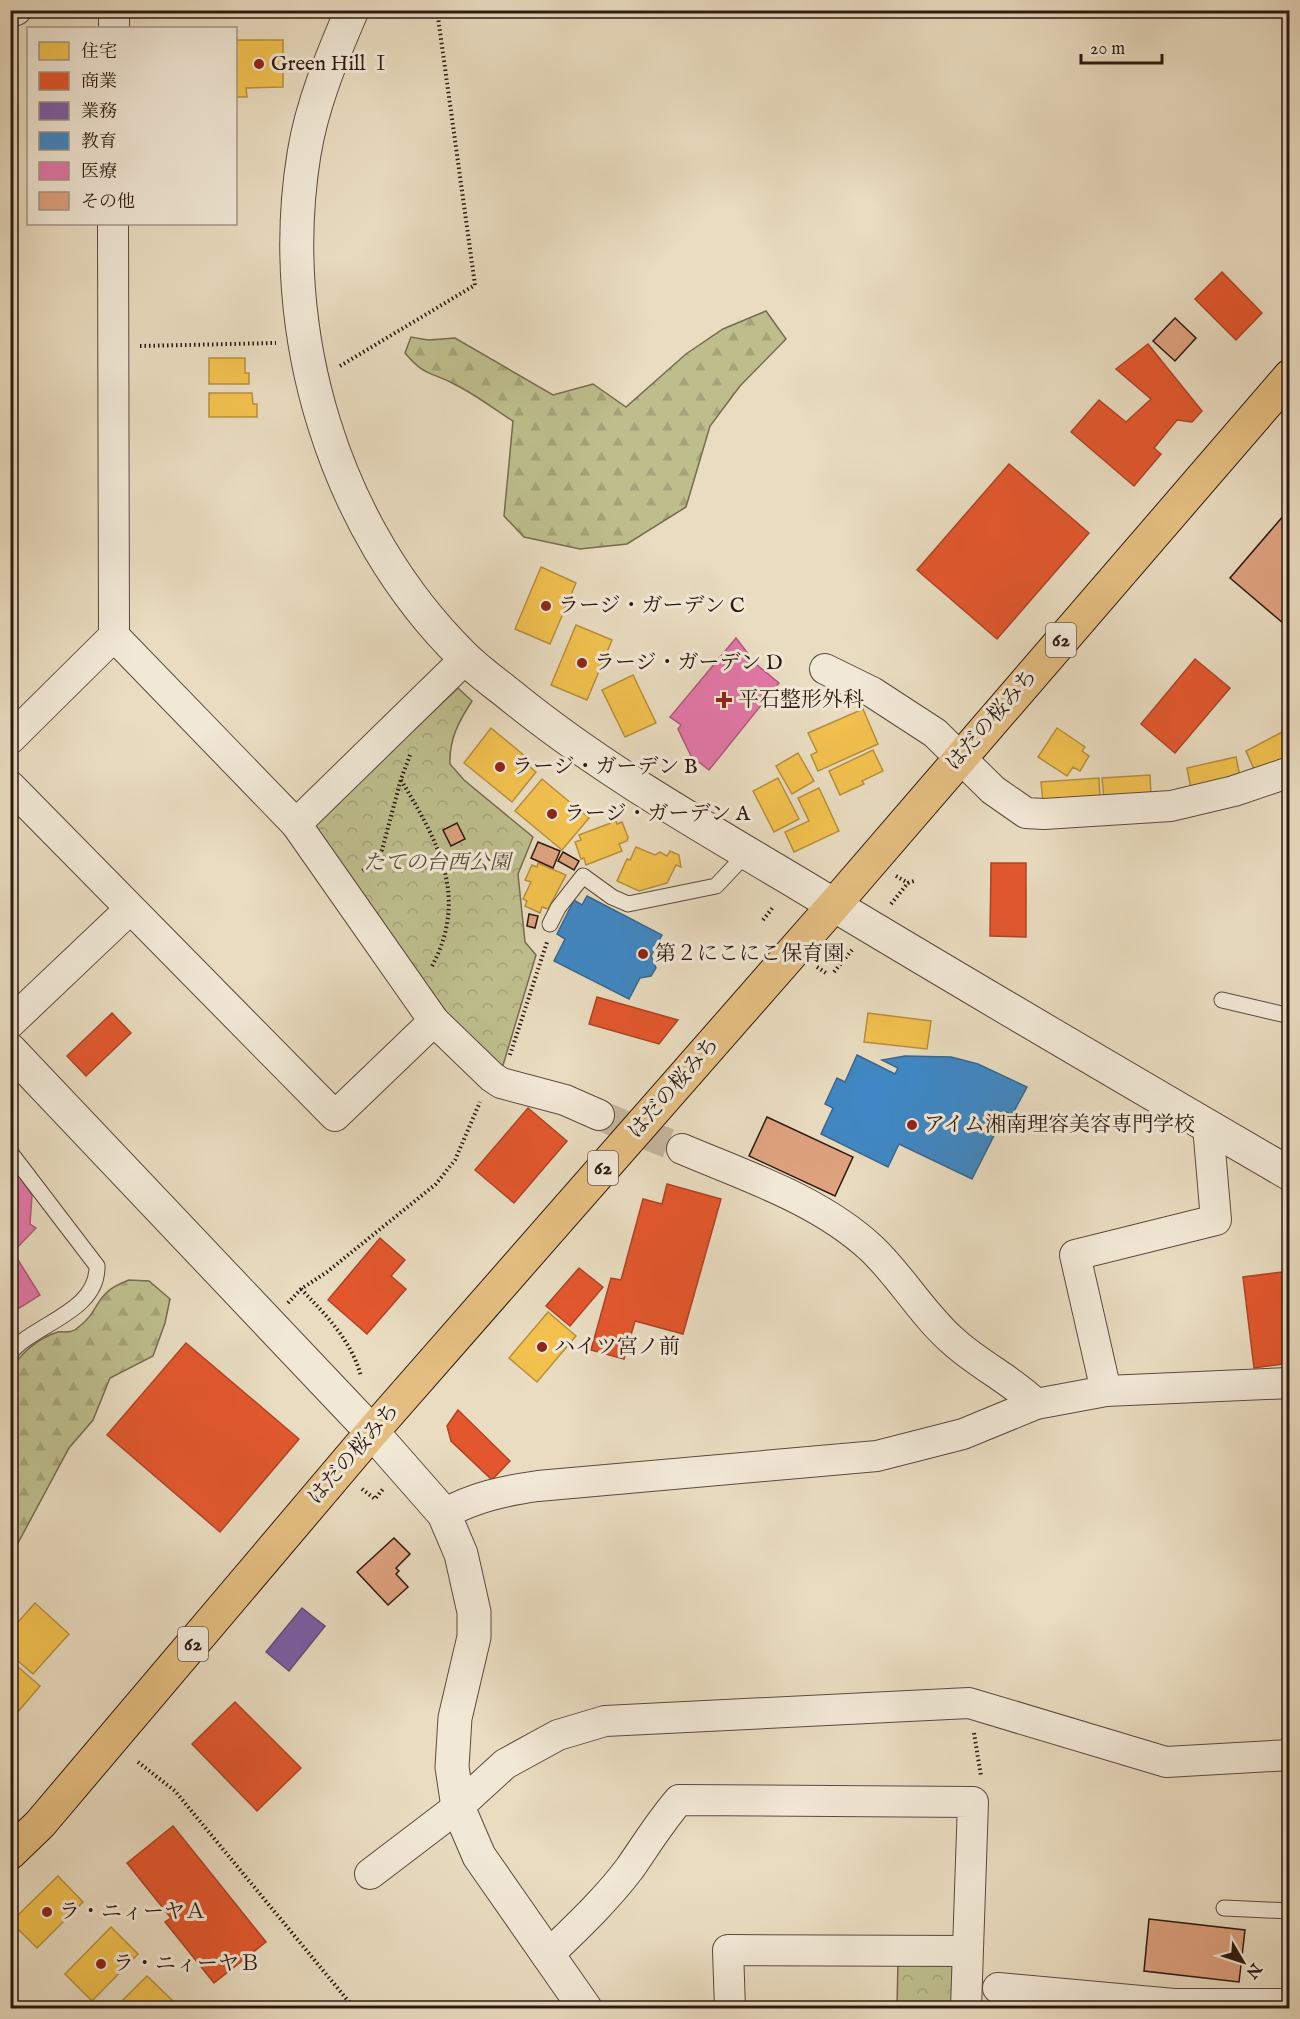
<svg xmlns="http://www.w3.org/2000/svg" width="1300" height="2019" font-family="'IM FELL English','Noto Serif JP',serif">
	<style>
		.forest { fill: url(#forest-firs); stroke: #766c4f; stroke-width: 1.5 }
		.park { fill: url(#park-crowns); stroke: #766c4f; stroke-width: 1.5 }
		.homes { fill: #f2c14e; stroke: #b78f3c; stroke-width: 1.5 }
		.shops { fill: #e4572e; stroke: #ad4425; stroke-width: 1.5 }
		.offices { fill: #7b5ea7; stroke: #64497a; stroke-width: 1.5 }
		.schools { fill: #3f88c5; stroke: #3a678f; stroke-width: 1.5 }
		.health { fill: #e377a8; stroke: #ac5b7b; stroke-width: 1.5 }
		.building { fill: #dfa27f; stroke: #2d1911; stroke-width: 1.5 }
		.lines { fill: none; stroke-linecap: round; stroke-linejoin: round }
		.minor-tunnel { stroke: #c3b59d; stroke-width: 30; stroke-dasharray: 30 15; stroke-linecap: butt }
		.service-casing { stroke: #5c4a3d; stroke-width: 17 }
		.minor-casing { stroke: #5c4a3d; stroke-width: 32 }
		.tertiary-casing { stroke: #5c4a3d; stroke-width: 35 }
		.primary-casing { stroke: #2d1911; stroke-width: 35 }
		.path { stroke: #2d1911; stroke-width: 4; stroke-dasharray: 1.5 3; stroke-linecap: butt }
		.service { stroke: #f1e8d6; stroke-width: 15 }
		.minor { stroke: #f1e8d6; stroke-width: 30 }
		.tertiary { stroke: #f1e8d6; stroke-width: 33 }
		.primary { stroke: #e4be80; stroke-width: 33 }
		.poi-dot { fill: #8f2418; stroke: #f1e8d6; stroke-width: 2 }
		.labels { text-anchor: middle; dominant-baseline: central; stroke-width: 6; stroke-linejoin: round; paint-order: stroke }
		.shield { fill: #f1e8d6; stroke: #68574c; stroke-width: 1.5 }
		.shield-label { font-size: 20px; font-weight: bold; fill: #2d1911 }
		.poi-label { font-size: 21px; fill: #2d1911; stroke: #f1e8d6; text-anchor: start }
		.street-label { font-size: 21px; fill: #2d1911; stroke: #f1e8d6 }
		.park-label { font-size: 21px; font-style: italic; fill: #584b36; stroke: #f1e8d6 }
	</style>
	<defs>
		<pattern id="forest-firs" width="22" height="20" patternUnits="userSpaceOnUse" patternTransform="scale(1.5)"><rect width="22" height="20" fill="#bebe8d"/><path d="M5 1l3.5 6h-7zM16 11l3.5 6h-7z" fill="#a4a379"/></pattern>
		<pattern id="park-crowns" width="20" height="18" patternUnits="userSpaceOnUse" patternTransform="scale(1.5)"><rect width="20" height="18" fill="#bebe8d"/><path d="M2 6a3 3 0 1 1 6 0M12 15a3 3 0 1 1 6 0" fill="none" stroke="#a4a379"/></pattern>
	</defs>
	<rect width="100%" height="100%" fill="#e9dcc0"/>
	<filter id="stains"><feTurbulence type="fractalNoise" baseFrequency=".00333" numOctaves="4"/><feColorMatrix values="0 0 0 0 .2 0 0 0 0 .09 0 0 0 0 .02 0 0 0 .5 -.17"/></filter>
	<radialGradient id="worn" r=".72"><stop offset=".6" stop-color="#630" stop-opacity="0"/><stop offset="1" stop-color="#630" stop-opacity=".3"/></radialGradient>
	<g class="forest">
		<path d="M766,311l20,28 -46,47 -30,40 -24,81 -59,37 -47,5 -56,-12 -20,-21 9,-95c-19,-12 -37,-26 -57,-36 -25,-14 -30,-7 -51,-32l6,-16 17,3 27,-2 98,57 40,-11 33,23 60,-53 37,-25z"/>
		<path d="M129,1280l20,1 21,18 -5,24 -12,33 -43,22 -17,42 -24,28 -58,108v-186c9,-16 27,-32 47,-38 6,-1 12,2 18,-3 27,-19 15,-35 53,-49z"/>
	</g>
	<g class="park">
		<path d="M458,688l14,13c-13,20 -23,38 -22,63l14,16 69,57 -15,37 7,68 11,13 -35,117 -58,-57 -127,-182v-11z"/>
		<path d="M898,1959l49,2 9,9 -1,38h-58z"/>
	</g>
	<g class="homes">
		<path d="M236,40h47v47l-37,1 1,9h-11z"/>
		<path d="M209,358h36v15h4v11h-40z"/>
		<path d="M209,393h43l1,11h4v13h-48z"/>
		<path d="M541,567l35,16 -26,61 -35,-15z"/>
		<path d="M576,625l36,15 -25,60 -36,-15z"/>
		<path d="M633,675l23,48 -31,14 -23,-47z"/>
		<path d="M863,709l15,35 -60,27 -7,-16 6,-3 -9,-19z"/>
		<path d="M491,728l35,29 -3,4 13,11 -24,30 -48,-39z"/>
		<path d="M1057,728l28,19 -3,4 7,5 -9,15 -7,-4 -6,9 -29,-19z"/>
		<path d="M1288,729l2,29 -34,16 -10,-23z"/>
		<path d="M873,750l10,21 -21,10 2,3 -24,11 -11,-24z"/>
		<path d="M798,753l16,28 -22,13 -16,-28z"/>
		<path d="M1236,757l4,20 -49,12 -4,-21z"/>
		<path d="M1150,775l1,20 -47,4 -2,-21z"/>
		<path d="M778,778l21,41 -25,13 -21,-41z"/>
		<path d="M1099,778l1,20 -57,5 -2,-21z"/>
		<path d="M542,779l47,39 -27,32 -47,-39z"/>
		<path d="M819,788l20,43 -45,21 -9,-20 24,-11 -11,-23z"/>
		<path d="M616,821l1,3 5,-2 6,15 -1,4 -8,3 3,7 -36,14 -2,-7 -3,1 -6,-17 6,-2 -2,-5z"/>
		<path d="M636,847l19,8 5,-3 7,4 3,-5 9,4 2,12 -5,-2 -9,18 -28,8 -22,-10 10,-22 3,1z"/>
		<path d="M538,863l28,12 -18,34 -6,-2 -2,6 -15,-7 2,-5 -4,-2 8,-17 -6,-2 7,-15 5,2z"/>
		<path d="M868,1013l63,8 -4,28 -63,-7z"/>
		<path d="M548,1312l28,24 -39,46 -28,-24z"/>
		<path d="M35,1603l34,31 -36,40 -23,-20v-23z"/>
		<path d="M10,1660l30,26 -30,35z"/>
		<path d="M58,1876l25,26 -46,46 -26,-26z"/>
		<path d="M111,1927l27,27 -46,47 -27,-27z"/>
		<path d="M147,1976l27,26 -6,6h-53z"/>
	</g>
	<g class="shops">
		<path d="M1222,272l40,41 -26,27 -41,-41z"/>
		<path d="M1148,344l54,67 -10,11 -15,-2 -23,28 7,6 -27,32 -63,-54 28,-32 27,22 25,-23 -35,-30z"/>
		<path d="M1009,464l80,69 -92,106 -80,-69z"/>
		<path d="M1195,659l35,29 -55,65 -34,-29z"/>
		<path d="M991,863h35v74l-36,-1z"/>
		<path d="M597,997l81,23 -19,24 -70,-20z"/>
		<path d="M112,1013l19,20 -45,43 -19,-20z"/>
		<path d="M528,1108l39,33 -53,62 -39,-33z"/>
		<path d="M667,1184l54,15 -38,135 -48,-13 -11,38 -33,-9 20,-72 10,2 22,-81 19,5z"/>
		<path d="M380,1238l25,22 -14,16 15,13 -39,45 -39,-34z"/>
		<path d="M579,1268l24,19 -33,39 -24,-20z"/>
		<path d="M1290,1271v92l-36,5 -11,-91z"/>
		<path d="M186,1343l113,96 -79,93 -113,-97z"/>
		<path d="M458,1410l52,51 -18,19 -41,-39 -4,-15z"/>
		<path d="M235,1702l66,66 -44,43 -65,-67z"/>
		<path d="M173,1826l93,116 -52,41 -49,-61 6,-4 -44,-55z"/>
	</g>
	<path class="offices" d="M302,1608l23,18 -36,45 -23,-19z"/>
	<g class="schools">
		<path d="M587,896l75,39 -11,21 5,12 -5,8 -11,2 -11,21 -75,-38 11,-22 -8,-5 17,-34 8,5z"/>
		<path d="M857,1055l38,19 3,-6 -16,-8 23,-4 46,1 27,7 49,23 -15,28 -6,-3 -34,67 -73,-35 -11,23 -67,-33 12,-26 -8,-4 12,-26 8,4z"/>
	</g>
	<g class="health">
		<path d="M736,638l20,26 23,19 -70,87 -18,-14 -13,-27 3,-4 -11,-8z"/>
		<path d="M10,1168l5,2 17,25 -2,29 6,4 -23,24 27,43 -30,19z"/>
	</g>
	<g class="building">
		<path d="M1175,318l21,20 -21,23 -22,-20z"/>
		<path d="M1290,508v121l-60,-51z"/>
		<path d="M457,823l8,16 -14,7 -8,-16z"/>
		<path d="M538,842l22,9 -7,17 -22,-10z"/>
		<path d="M563,852l16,9 -5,9 -16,-9z"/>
		<path d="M529,914l9,2 -3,12 -8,-2z"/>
		<path d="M767,1117l86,40 -18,39 -86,-40z"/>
		<path d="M394,1538l16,16 -14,14 3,3 -3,3 12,13 -20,18 -31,-33z"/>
		<path d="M1149,1919l96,11 -6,52 -95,-11z"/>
	</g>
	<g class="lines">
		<path class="minor-tunnel" d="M599,1115l83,34"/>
		<defs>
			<g id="service">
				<path d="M550,924l8,-16 25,-32 29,21 16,7 88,-18 31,-33"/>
				<path d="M1222,1000l68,16"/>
				<path d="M10,1152l87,114c1,46 -62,57 -87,87"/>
				<path d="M1224,1908l66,3"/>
			</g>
			<g id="minor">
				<path d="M10,12l6,-2"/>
				<path d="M114,28v-18"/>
				<path d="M113,224l1,412 182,188 138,197 58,56 9,6 64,17 34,15"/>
				<path d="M825,669l47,23 63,41 58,57 33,23 18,1 127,-8 63,-15 56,-19"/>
				<path d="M10,739l104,-103"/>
				<path d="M10,786l325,330 99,-95"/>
				<path d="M296,824l169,-165"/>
				<path d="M10,1023l120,-114"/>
				<path d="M682,1149c64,27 137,51 189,99 30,28 51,66 82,93 26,24 59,39 83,63"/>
				<path d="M1106,1391l-31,-136 141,-35 -8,-94"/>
				<path d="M444,1514c31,-17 59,-23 94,-28l339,-30 86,-22 73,-30 70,-13 184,-8"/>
				<path d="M370,1874l88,-67 47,-43 53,-29 47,-14 364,-18 197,59 124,-7"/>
				<path d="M547,1956c29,-28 59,-56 83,-88 16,-23 30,-46 49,-68l294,2 -7,206"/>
				<path d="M998,1988l176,16h116"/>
				<path d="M730,2008l-2,-58 239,1"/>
			</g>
			<g id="tertiary">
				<path d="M352,10c-20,47 -40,94 -48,144 -29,178 30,375 159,502 16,16 35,29 52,43 94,76 200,134 304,197 156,94 313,186 471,278"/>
				<path d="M10,1050l362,382 72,82 17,40 13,58v25l-19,81 -3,49 6,40 21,49 106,152"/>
			</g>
			<path id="primary" d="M10,1853l30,-29 332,-392 462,-527 456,-529"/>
		</defs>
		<use href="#service" class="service-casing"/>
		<use href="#minor" class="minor-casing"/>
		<use href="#tertiary" class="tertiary-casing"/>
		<use href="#primary" class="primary-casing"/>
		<g class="path">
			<path d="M140,346l136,-3"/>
			<path d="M340,366l135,-81 -38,-275"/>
			<path d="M401,780c37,62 69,117 30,188"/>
			<path d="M363,871l19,-21 19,-71 9,-24"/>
			<path d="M896,876l12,7"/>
			<path d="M891,904l17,-21 6,-2"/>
			<path d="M763,920l11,-14"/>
			<path d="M817,967l9,6"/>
			<path d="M834,972l18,-22"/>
			<path d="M510,1055l37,-113"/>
			<path d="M301,1289c25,26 50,51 60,87"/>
			<path d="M288,1303l13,-14 26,-17 109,-88 19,-24 25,-58"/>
			<path d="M362,1489l13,10 8,-10"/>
			<path d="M974,1733l7,43"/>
			<path d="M138,1762l37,29 179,217"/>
		</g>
		<use href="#service" class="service"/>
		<use href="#minor" class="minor"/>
		<use href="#tertiary" class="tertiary"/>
		<use href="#primary" class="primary"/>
	</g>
	<g class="poi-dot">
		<circle cx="259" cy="64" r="6"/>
		<circle cx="546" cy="606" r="6"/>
		<circle cx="582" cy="663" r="6"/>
		<path d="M721 691h6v6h6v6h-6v6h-6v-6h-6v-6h6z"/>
		<circle cx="500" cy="767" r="6"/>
		<circle cx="552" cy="814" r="6"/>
		<circle cx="643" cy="954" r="6"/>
		<circle cx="912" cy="1125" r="6"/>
		<circle cx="542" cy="1347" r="6"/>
		<circle cx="47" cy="1912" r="6"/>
		<circle cx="101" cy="1964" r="6"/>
	</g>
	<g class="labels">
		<g class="shield">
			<rect x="1046" y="623" width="30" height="34" rx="4.5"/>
			<rect x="588" y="1151" width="30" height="34" rx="4.5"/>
			<rect x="178" y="1627" width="30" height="34" rx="4.5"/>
		</g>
		<g class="shield-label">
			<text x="1061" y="640">62</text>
			<text x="603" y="1168">62</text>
			<text x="193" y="1644">62</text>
		</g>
		<g class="poi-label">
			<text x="271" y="64">Green Hill Ⅰ</text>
			<text x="558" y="606">ラージ・ガーデン C</text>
			<text x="594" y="663">ラージ・ガーデン D</text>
			<text x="738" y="700">平石整形外科</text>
			<text x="512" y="767">ラージ・ガーデン B</text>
			<text x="564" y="814">ラージ・ガーデン A</text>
			<text x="655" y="954">第２にこにこ保育園</text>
			<text x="924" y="1125">アイム湘南理容美容専門学校</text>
			<text x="554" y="1347">ハイツ宮ノ前</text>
			<text x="59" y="1912">ラ・ニィーヤＡ</text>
			<text x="113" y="1964">ラ・ニィーヤＢ</text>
		</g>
		<g class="street-label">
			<text transform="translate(992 720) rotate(-49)">はだの桜みち</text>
			<text transform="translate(674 1088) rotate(-49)">はだの桜みち</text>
			<text transform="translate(354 1454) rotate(-49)">はだの桜みち</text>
		</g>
		<g class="park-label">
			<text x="437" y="863">たての台西公園</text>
		</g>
	</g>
	<rect width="1300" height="2019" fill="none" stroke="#e9dcc0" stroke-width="36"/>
	<rect x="12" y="12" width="1276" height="1995" fill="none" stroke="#2d1911" stroke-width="3"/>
	<rect x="18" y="18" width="1264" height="1983" fill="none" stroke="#2d1911" stroke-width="1.5"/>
	<rect x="27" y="27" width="210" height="198" fill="#f1e8d6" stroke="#a39587" stroke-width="1.5"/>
	<rect x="39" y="42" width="30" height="18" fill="#f2c14e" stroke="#a39587" stroke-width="1.5"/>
	<text x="81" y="57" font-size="18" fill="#2d1911">住宅</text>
	<rect x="39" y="72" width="30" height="18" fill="#e4572e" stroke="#a39587" stroke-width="1.5"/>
	<text x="81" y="87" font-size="18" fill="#2d1911">商業</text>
	<rect x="39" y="102" width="30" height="18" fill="#7b5ea7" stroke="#a39587" stroke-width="1.5"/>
	<text x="81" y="117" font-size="18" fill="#2d1911">業務</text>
	<rect x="39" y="132" width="30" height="18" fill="#3f88c5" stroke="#a39587" stroke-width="1.5"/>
	<text x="81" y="147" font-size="18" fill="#2d1911">教育</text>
	<rect x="39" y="162" width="30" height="18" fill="#e377a8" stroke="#a39587" stroke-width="1.5"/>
	<text x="81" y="177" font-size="18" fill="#2d1911">医療</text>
	<rect x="39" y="192" width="30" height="18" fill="#dfa27f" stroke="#a39587" stroke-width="1.5"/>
	<text x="81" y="207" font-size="18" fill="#2d1911">その他</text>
	<g transform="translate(1243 1962) rotate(129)" stroke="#f1e8d6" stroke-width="4.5" paint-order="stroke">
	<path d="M0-4.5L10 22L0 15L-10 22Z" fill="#2d1911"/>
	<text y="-9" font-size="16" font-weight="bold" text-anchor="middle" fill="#2d1911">N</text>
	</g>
	<path d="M1081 54v9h81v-9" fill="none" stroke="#2d1911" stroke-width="3"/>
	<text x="1090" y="54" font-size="18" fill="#2d1911" stroke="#f1e8d6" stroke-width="4.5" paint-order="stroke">20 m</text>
	<rect width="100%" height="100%" filter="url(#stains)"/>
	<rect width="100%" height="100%" fill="url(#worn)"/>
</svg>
